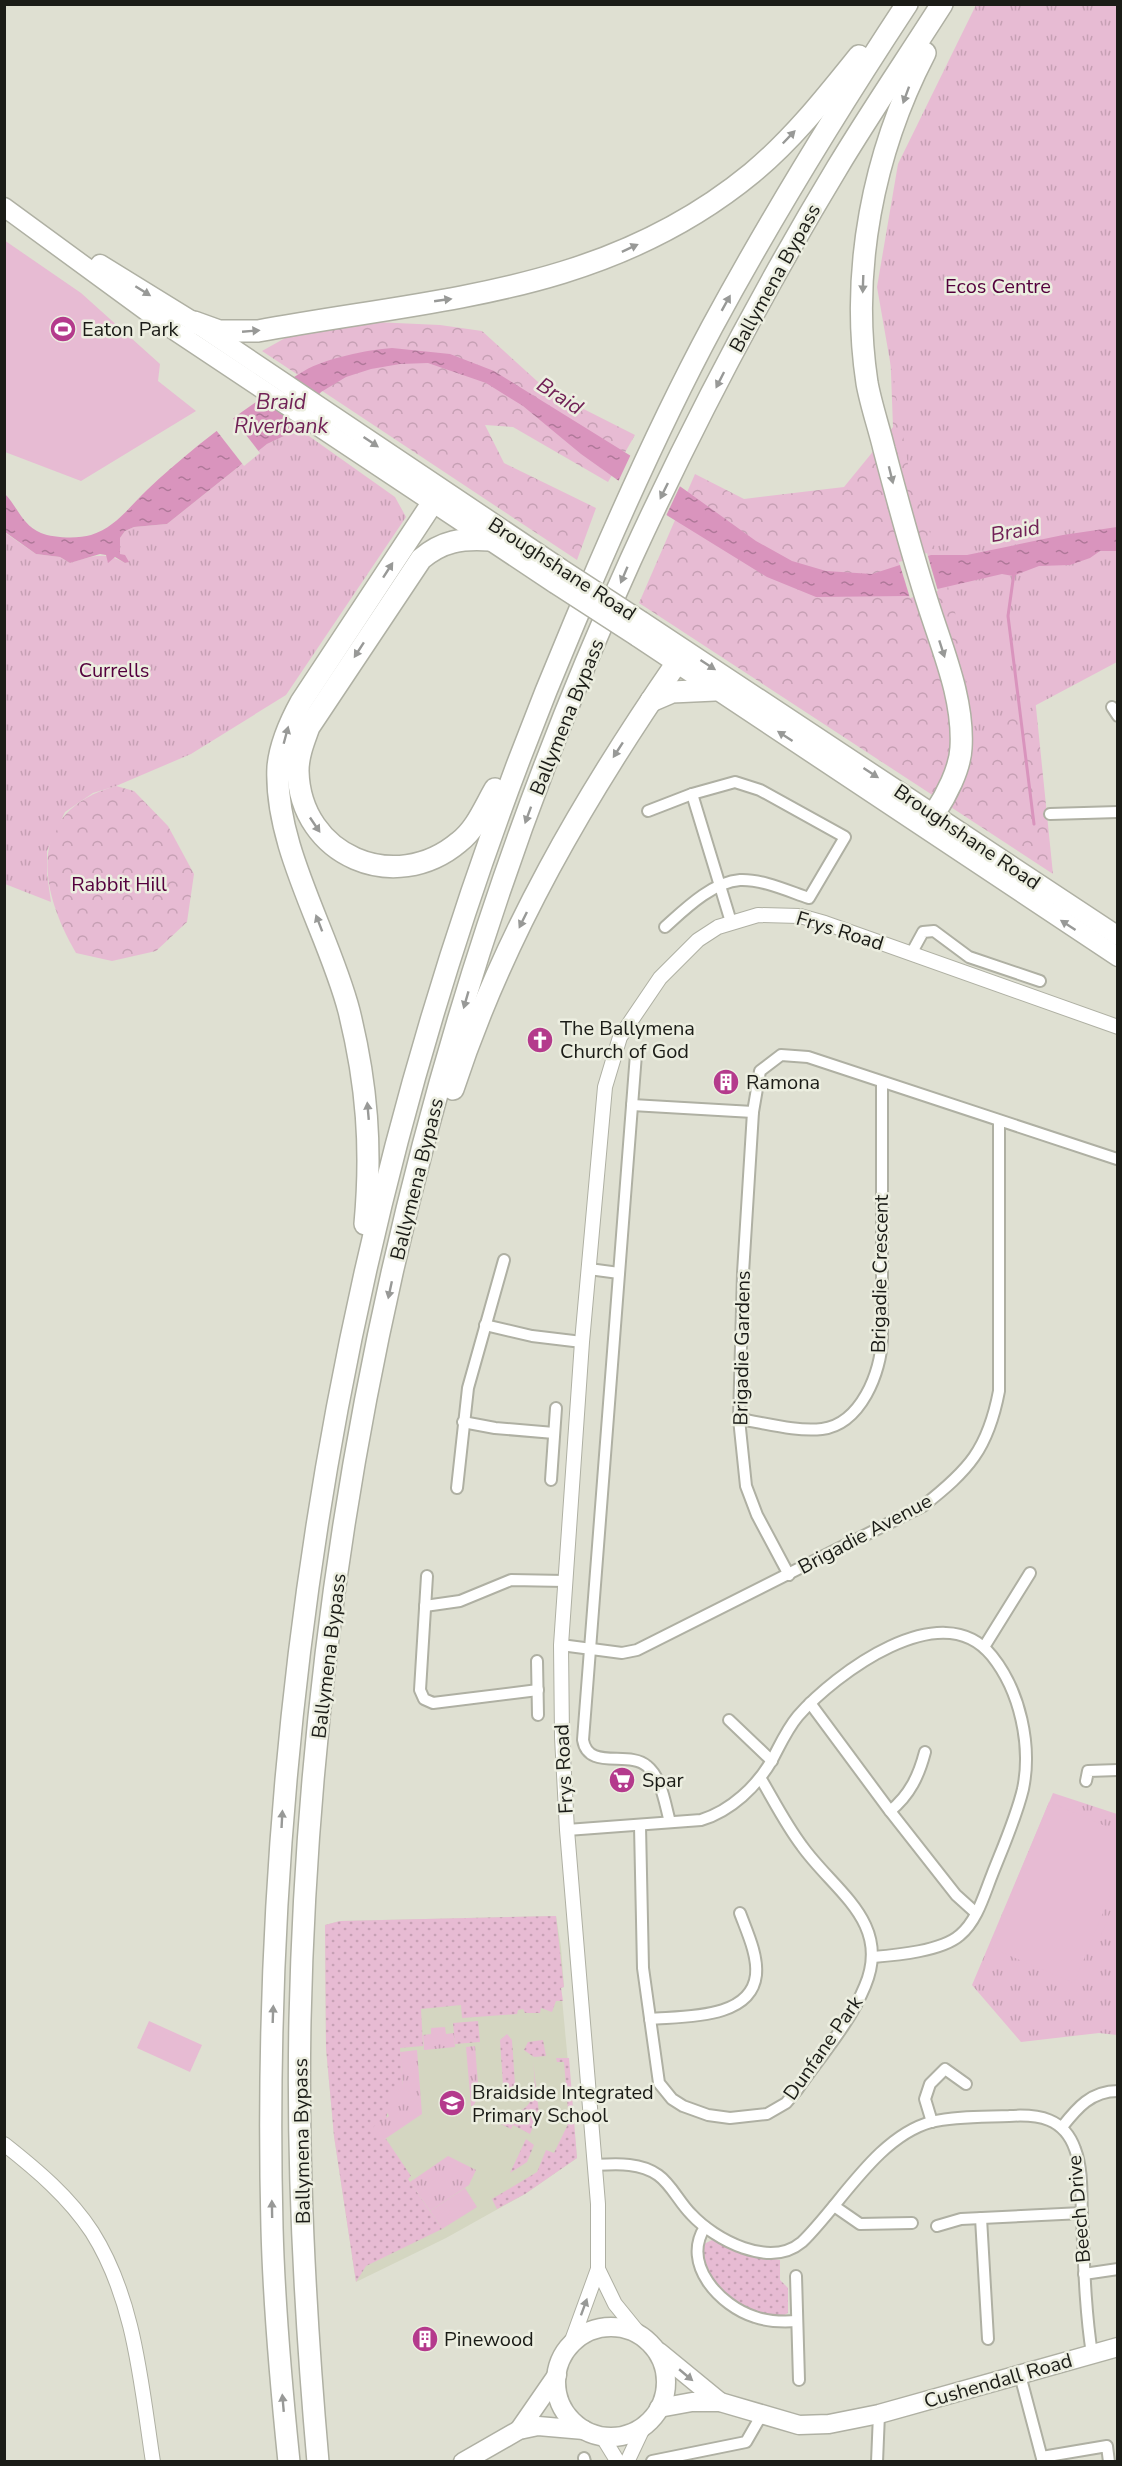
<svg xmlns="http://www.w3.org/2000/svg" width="1122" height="2466" font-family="'Nunito Sans',sans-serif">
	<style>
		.built { fill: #d4d6c1 }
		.grass { fill: url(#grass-dots) }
		.forest { fill: url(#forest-crowns) }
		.park { fill: url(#park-tufts) }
		.garden { fill: #e7bbd3 }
		.water { fill: url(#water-ripples) }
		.pier { fill: #dfe0d2 }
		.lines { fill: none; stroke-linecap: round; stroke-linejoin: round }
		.stream { stroke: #d994bd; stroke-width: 3 }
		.minor-casing { stroke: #afb0a3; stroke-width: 14 }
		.tertiary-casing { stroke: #afb0a3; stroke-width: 16 }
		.primary-casing { stroke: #afb0a3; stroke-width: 21 }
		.motorway-casing { stroke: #afb0a3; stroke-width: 24 }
		.minor { stroke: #fff; stroke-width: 10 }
		.tertiary { stroke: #fff; stroke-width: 14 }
		.primary { stroke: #fff; stroke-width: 18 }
		.motorway { stroke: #fff; stroke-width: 21 }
		.primary-bridge-casing { stroke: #afb0a3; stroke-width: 21; stroke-linecap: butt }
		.primary-bridge { stroke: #fff; stroke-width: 18 }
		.oneway { fill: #989997 }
		.labels { text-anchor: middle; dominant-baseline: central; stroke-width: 5; stroke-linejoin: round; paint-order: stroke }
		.street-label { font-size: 20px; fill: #1b1c17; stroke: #eceee0 }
		.park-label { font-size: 20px; fill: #54003d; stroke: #eceee0 }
		.poi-label { font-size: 20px; fill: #1b1c17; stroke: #eceee0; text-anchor: start }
		.water-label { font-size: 21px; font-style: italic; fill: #712156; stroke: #eceee0 }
	</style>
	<defs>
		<pattern id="grass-dots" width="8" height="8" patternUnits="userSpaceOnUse" patternTransform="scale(1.5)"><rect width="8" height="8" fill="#e7bbd3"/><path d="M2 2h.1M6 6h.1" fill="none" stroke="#c6a0b4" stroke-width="1.8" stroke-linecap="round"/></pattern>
		<pattern id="forest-crowns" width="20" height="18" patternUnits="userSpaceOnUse" patternTransform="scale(1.5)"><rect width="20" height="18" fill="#e7bbd3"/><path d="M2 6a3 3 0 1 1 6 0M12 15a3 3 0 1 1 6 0" fill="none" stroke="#c6a0b4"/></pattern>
		<pattern id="park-tufts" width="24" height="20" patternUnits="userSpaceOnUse" patternTransform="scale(1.5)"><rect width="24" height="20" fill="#e7bbd3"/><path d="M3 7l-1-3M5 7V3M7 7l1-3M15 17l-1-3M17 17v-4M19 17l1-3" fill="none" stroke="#c6a0b4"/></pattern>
		<pattern id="water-ripples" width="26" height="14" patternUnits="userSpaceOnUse" patternTransform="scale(1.5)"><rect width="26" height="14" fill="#d994bd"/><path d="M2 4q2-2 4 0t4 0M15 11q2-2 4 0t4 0" fill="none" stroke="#af7899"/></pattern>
	</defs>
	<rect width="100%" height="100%" fill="#dfe0d2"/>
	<path class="built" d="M556,1916l5,31 3,40 -3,1 16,170 -52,36 -79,44 -90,44 -22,-146 -8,-88 -1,-123 15,-4z"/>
	<g class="grass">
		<path d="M556,1916l8,71 -3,1 2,13h-7l-4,11 -11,-4 -1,5h-15l-2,-4 -5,1 -1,4 -55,4 -1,-13 -40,4 2,37 -23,2 3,39 -14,17 -7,36 4,-1 25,37 -3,3 34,50 -76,37 -10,16 -22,-146 -8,-88 -1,-123 15,-4z"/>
		<path d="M478,2021l2,21 -25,2 -2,-21z"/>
		<path d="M507,2034l5,6 3,44 -6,7 -6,-6 -3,-45z"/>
		<path d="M543,2040l3,16 -12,1 -10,-7 4,-8z"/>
		<path d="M556,2058h13l8,100 -52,36 -28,15 -5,-10 45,-27 9,-22 8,3 15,-31 -5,-60h-7z"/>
		<path d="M533,2061l6,52 -9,21 -17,-9 -2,4 -26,-13 6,-8 20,7c28,-8 24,-31 22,-54z"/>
		<path d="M526,2139l8,6 -7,17 -17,11z"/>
		<path d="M712,2240l36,15 32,5v20l8,8v25c-25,17 -71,-19 -82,-41 -5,-9 -5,-17 -4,-27z"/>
	</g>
	<g class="forest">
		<path d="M888,292l138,317 27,265 -414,-271 56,-129 49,25 100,-12 49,-60z"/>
		<path d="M374,322l66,3 42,6 66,60 87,44 -27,47 -95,-55 -28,-2 19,38 92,45 -19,52 -315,-209 25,-14z"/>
		<path d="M116,786l18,5 34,35 26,48 -7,48 -31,29 -44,10 -36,-8c-38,-65 -50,-142 40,-167z"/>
	</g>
	<g class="park">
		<path d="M976,5h141v657l-143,76 -20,-133 -45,-135 -32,-183 21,-123z"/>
		<path d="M299,429l96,68 11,20 -120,178 -95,59 -75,32 -23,7 -28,19 -18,39v23l4,28 -46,-18 -1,-352 32,22 24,3 10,6c22,-7 35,-12 55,0l3,-1 -8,-8v-16l5,-7 9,-4 33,-3 100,-80z"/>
		<path d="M1053,1793l64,21v221l-18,-2 -78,9 -49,-57z"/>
		<path d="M445,2027l1,7 8,-1 1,14 -31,3 -1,-15 8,-1v-6z"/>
		<path d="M475,2046l4,50 -6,10h-2l-5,-59z"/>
		<path d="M417,2050l5,64 -40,27 -9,-14 16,-11 -4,-7 4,-5 -1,-5 7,-8 8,-4 -3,-35z"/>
		<path d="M448,2156l28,14 -7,15 -39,26 -20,-29z"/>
	</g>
	<g class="garden">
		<path d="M4,240l77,53 79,71 -2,17 38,30 -115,70 -76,-29z"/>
		<path d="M1049,1802l68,29v48l-43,104 -85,-36z"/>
		<path d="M1117,1896v47l-16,-8z"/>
		<path d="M149,2021l53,24 -12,27 -53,-24z"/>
		<path d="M465,2188l12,19 -35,22 -12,-18z"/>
	</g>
	<path class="water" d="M392,348l58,6 44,17 187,116 75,54 36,20 34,10 46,3 59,-19h36l96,-20 54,-8v24h-17l-10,7 -20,7 -31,1 -26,10 -11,-2 -95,22 -91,1 -49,-20 -99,-61 -87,-62 -58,-48 -37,-23 -58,-20 -28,1 -29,5 -25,8 -25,15 -11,14 -11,23 -32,15 -100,80 -33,3 -9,4 -5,7v16l5,1 4,7 -4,1 -10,-6 -7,6 -2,-8 -6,-1 -30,9 -10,-6 -24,-3 -31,-22 -1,-39c14,14 18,32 37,40 12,5 37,6 50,2 25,-8 38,-28 56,-45 43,-41 106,-89 157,-119 22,-13 63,-21 88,-23z"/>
	<g class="pier">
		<path d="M232,417l28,36 -16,13 -28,-36z"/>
		<path d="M632,452l49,32 -16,34 -48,-34z"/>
		<path d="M927,553l11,38 -28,7 -11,-36z"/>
	</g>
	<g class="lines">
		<path class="stream" d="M1014,573l-6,43 26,208"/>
		<defs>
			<g id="minor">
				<path d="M1112,707l6,9"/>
				<path d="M648,811l44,-17 39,128"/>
				<path d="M1050,814l68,-2"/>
				<path d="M665,927c19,-17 47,-45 75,-47 22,-1 48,11 69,18l36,-61 -85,-47 -25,-8 -43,12"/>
				<path d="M911,954l12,-22 11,-1 35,26 71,24"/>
				<path d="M636,1054l-53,686c5,31 46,10 64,26 15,12 18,39 23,56"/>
				<path d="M632,1105l121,7"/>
				<path d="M589,1269l30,4"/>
				<path d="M485,1325l47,11 50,6"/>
				<path d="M739,1419c26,4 57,13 83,10 39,-5 59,-57 60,-90v-257"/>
				<path d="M463,1422l32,6 59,5"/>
				<path d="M551,1480l5,-72"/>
				<path d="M457,1488l11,-100 36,-128"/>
				<path d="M789,1575l-32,-60 -11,-29 -7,-67 4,-146 10,-161 7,-41 21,-16 27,2 309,102"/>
				<path d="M427,1576l-7,114 4,9 9,4 105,-13"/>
				<path d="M425,1606l35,-5 51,-21 54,1"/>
				<path d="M561,1645l61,8 15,-3 286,-144c46,-36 65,-57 76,-115v-270"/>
				<path d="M984,1647l46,-74"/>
				<path d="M537,1661l1,54"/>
				<path d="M810,1703l80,108"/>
				<path d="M729,1720l43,41"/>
				<path d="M925,1752c-6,23 -15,43 -35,59l66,84 20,18"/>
				<path d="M1086,1781l2,-10 30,-1"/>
				<path d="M640,1826l3,142 16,115 13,16 11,7 25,9 22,3 37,-4 19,-11 11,-13c23,-33 53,-67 68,-104 27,-64 -31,-95 -63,-140 -16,-21 -28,-45 -41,-67"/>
				<path d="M567,1830l134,-10c30,-9 56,-34 71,-60 8,-15 15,-31 26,-44 37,-42 144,-123 194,-60 28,35 40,89 31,133 -7,29 -20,58 -31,86 -8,20 -15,46 -32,60 -18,16 -63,20 -87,22"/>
				<path d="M650,2019c32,-3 101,1 106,-44 2,-20 -9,-43 -16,-62"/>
				<path d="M932,2122l-7,-23 5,-15 15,-15 21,15"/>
				<path d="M1062,2127c15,-19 29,-36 56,-36"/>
				<path d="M595,2165c21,-1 45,-3 63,10 13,9 21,27 33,39 24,26 79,55 111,28 39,-38 75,-105 129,-120 25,-6 53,-5 78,-6 30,-2 55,2 66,33 8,21 6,47 7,68 2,46 3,92 10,137"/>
				<path d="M834,2206l26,18 52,-1"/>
				<path d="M981,2218l7,121"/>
				<path d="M937,2226l24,-7 121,-6"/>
				<path d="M705,2227c-24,37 15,79 50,90 14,5 28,5 42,4"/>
				<path d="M1084,2274l34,-5"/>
				<path d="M796,2276l3,104"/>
				<path d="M1020,2375l23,87"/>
				<path d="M1042,2457l65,-11 2,16"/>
				<path d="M584,2458l1,4"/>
				<path d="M652,2461l94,-19 15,-26"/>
				<path d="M877,2462l2,-48"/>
			</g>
			<g id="tertiary">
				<path d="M4,2144c33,26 65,53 88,88 43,68 49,152 61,230"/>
				<path d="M598,2269l17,35 26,32"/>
				<path d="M570,2346l28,-77v-65l-31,-374 -5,-93 -1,-92 21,-303 23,-255 15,-50 40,-59 38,-38 20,-13 40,-12 42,1 25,7 293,104"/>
				<path d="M602,2436l16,26"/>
				<path d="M627,2462l17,-36"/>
			</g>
			<g id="primary">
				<path d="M4,207l153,112 398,265"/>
				<path d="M100,264l94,58 365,245"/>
				<path d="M642,621l476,315"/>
				<path d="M637,637l481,320"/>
				<circle cx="611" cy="2382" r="55"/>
				<path d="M659,2352l61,50"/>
				<path d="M659,2408l33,-6h28l79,23 30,-1 50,-10 239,-67"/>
				<path d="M519,2430l38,-55"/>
				<path d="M463,2462l56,-32 19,-4 46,4"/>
			</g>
			<g id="motorway">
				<path d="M925,53c-52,100 -75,218 -58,330 4,22 12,45 17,66 14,53 28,106 45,158 14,44 35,93 32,141 -1,21 -15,48 -27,66"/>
				<path d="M194,322l25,9h39c178,-33 347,-37 494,-158 41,-34 74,-76 107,-117"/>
				<path d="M490,540c-28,-2 -48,1 -69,19l-112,168c-5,14 -11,28 -11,44 2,85 97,125 161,71 17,-13 25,-34 36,-53"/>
				<path d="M651,701l21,-9 43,-2"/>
				<path d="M453,1089c50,-153 132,-293 223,-425"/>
				<path d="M365,1224c7,-76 2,-140 -16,-213 -20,-78 -75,-164 -71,-244 2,-23 12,-45 23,-65l132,-200"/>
				<path d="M289,2462c-8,-78 -15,-156 -17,-234 -14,-552 87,-1099 303,-1607 42,-100 86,-199 137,-294 60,-111 126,-218 195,-323"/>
				<path d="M318,2462c-13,-147 -21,-295 -18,-442 11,-499 124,-1006 331,-1461 61,-133 130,-265 206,-391 33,-55 70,-109 105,-164"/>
			</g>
		</defs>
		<use href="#minor" class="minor-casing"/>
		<use href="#tertiary" class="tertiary-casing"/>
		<use href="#primary" class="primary-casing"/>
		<use href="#motorway" class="motorway-casing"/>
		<use href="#minor" class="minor"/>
		<use href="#tertiary" class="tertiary"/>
		<use href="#primary" class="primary"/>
		<use href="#motorway" class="motorway"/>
		<defs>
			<g id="primary-bridge">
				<path d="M559,567l83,54"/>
				<path d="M555,584l82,53"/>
			</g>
		</defs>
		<use href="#primary-bridge" class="primary-bridge-casing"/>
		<use href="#primary-bridge" class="primary-bridge"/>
	</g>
	<defs><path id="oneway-solid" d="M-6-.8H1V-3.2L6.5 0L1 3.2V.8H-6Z" transform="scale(1.5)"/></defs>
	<g class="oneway">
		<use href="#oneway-solid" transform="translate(906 95) rotate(110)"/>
		<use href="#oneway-solid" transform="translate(789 137) rotate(-46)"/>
		<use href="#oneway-solid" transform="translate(630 248) rotate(-25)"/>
		<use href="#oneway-solid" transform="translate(863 284) rotate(92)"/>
		<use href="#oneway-solid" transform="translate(143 291) rotate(32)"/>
		<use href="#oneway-solid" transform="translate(443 300) rotate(-8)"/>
		<use href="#oneway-solid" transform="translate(726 303) rotate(-61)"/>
		<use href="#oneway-solid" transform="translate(251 331) rotate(-5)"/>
		<use href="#oneway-solid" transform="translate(720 380) rotate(117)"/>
		<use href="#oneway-solid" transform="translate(371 442) rotate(34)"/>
		<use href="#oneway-solid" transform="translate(891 475) rotate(76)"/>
		<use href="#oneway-solid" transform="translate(664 491) rotate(116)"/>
		<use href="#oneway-solid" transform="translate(388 570) rotate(-57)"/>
		<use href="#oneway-solid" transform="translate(624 575) rotate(113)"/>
		<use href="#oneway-solid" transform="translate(942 649) rotate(72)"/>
		<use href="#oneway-solid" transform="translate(359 650) rotate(123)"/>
		<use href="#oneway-solid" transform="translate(708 665) rotate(33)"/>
		<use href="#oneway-solid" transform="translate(286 735) rotate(-75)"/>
		<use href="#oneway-solid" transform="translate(785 736) rotate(-147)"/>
		<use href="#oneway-solid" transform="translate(618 750) rotate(123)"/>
		<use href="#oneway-solid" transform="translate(871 773) rotate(33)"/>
		<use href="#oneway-solid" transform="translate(528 815) rotate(110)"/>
		<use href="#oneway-solid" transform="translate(315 825) rotate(56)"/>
		<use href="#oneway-solid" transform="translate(523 920) rotate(116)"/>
		<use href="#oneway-solid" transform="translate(319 923) rotate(-111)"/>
		<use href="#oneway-solid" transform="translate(1068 925) rotate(-147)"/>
		<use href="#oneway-solid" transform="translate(466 1000) rotate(106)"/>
		<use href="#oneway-solid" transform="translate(368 1111) rotate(-95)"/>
		<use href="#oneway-solid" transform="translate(390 1290) rotate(102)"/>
		<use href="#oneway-solid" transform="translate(282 1819) rotate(-87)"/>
		<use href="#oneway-solid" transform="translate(273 2014) rotate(-88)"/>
		<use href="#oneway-solid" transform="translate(272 2209) rotate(-91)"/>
		<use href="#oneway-solid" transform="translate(584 2307) rotate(-70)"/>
		<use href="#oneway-solid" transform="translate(686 2375) rotate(40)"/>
		<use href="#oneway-solid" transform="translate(283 2403) rotate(-95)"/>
	</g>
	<defs>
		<symbol id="stadium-disc" viewBox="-11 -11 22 22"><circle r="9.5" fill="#b43a8c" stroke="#eceee0"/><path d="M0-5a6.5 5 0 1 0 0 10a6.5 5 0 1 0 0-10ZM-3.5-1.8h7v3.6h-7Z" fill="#fff"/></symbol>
		<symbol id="church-disc" viewBox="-11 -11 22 22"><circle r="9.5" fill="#b43a8c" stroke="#eceee0"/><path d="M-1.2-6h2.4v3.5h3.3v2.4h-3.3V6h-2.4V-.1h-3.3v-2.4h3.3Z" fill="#fff"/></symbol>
		<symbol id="building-disc" viewBox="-11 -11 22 22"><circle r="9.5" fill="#b43a8c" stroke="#eceee0"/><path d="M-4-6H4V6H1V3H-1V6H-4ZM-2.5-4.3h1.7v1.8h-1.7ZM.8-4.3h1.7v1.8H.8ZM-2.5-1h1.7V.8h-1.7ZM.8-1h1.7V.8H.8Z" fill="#fff"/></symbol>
		<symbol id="supermarket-disc" viewBox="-11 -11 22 22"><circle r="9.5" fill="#b43a8c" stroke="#eceee0"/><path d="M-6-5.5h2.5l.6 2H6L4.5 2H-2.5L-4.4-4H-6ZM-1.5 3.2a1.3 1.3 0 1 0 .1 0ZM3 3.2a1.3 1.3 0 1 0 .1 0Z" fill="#fff"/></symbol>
		<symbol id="school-disc" viewBox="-11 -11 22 22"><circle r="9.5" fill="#b43a8c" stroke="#eceee0"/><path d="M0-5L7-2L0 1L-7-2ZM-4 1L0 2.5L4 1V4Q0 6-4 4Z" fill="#fff"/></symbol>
	</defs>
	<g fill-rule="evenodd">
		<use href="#stadium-disc" x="48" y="314" width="30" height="30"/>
		<use href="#church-disc" x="525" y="1025" width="30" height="30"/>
		<use href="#building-disc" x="711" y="1067" width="30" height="30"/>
		<use href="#supermarket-disc" x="607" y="1765" width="30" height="30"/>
		<use href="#school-disc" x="437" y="2088" width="30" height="30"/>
		<use href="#building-disc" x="410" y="2324" width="30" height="30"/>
	</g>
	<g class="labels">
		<g class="street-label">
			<text transform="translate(775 278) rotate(-61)">Ballymena Bypass</text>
			<text transform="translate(562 569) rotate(33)">Broughshane Road</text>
			<text transform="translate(567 717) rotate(-68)">Ballymena Bypass</text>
			<text transform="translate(967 837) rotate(34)">Broughshane Road</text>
			<text transform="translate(840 931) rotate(17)">Frys Road</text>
			<text transform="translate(417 1179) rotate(-76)">Ballymena Bypass</text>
			<text transform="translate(880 1274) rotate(-89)">Brigadie Crescent</text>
			<text transform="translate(742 1348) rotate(-89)">Brigadie Gardens</text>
			<text transform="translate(865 1534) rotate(-28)">Brigadie Avenue</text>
			<text transform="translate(329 1656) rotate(-83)">Ballymena Bypass</text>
			<text transform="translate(564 1769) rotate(-93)">Frys Road</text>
			<text transform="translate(823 2048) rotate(-55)">Dunfane Park</text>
			<text transform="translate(302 2141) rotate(-91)">Ballymena Bypass</text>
			<text transform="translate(1079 2209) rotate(-95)">Beech Drive</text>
			<text transform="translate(998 2381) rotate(-16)">Cushendall Road</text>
		</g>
		<g class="park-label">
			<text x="998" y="286">Ecos Centre</text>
			<text x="114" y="670">Currells</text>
			<text x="119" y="884">Rabbit Hill</text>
		</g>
		<g class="poi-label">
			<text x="82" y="329">Eaton Park</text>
			<text x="560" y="1028">The Ballymena<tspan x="560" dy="23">Church of God</tspan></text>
			<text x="746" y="1082">Ramona</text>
			<text x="642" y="1780">Spar</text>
			<text x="472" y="2092">Braidside Integrated<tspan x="472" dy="23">Primary School</tspan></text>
			<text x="444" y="2339">Pinewood</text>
		</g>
		<g class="water-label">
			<text transform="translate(560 396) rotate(33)">Braid</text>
			<text x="281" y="402">Braid<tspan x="281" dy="24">Riverbank</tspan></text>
			<text transform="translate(1015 531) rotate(-10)">Braid</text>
		</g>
	</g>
	<rect width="1122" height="2466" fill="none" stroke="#1b1c17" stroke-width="12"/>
</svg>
